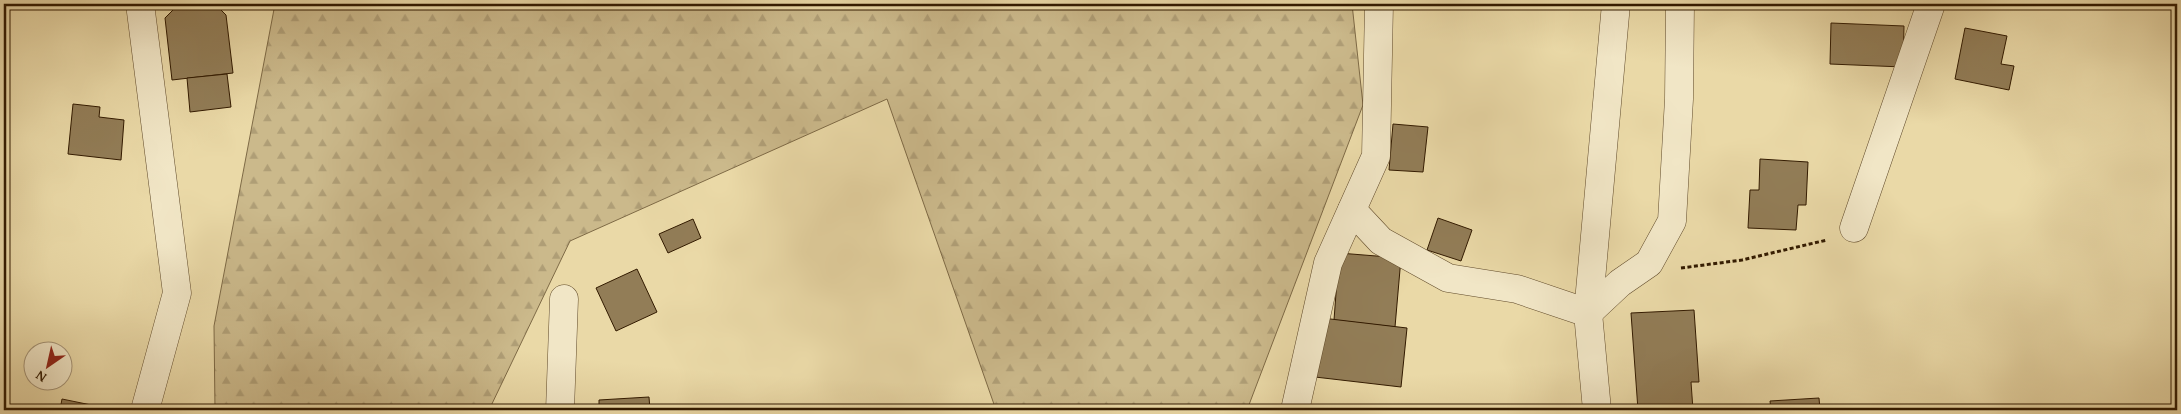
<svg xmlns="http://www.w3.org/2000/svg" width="2181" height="414" font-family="'Gentium Book Plus',serif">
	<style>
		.forest { fill: url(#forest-firs); stroke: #7e6a46 }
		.building { fill: #927d57; stroke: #321a00 }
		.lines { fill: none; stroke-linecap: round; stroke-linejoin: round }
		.minor-casing { stroke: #604a2a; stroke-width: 29 }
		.path { stroke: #321a00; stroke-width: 3; stroke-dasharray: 4 2.5; stroke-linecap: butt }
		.minor { stroke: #f1e6c6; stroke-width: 28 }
	</style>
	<defs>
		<pattern id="forest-firs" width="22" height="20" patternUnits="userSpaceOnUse" patternTransform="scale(1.25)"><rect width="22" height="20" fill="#cbb98b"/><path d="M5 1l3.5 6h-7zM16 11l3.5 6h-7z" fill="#af9e76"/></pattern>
	</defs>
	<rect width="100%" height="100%" fill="#ead9a7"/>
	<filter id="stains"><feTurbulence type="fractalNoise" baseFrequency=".004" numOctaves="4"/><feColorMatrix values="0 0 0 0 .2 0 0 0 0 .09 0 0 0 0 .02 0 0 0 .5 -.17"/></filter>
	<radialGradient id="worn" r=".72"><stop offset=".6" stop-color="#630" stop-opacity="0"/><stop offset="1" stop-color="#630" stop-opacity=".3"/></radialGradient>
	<path class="forest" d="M275,4h1077l11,101 -116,305h-251l-109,-311 -317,142 -81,169h-274l-1,-84z"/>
	<g class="building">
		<path d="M195,4h20l11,11 7,58 -61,7 -7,-62 13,-13z"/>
		<path d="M1831,23l73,3 -1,41 -73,-3z"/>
		<path d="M1965,28l42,8 -6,28 13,2 -5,24 -54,-11z"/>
		<path d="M227,74l4,33 -41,5 -3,-34z"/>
		<path d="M73,104l27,3 -1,10 25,3 -3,40 -53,-6z"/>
		<path d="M1393,124l35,3 -5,45 -34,-2z"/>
		<path d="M1760,159l48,3 -2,43h-8l-2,25 -48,-2 2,-38h9z"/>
		<path d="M1438,218l34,12 -11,31 -34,-11z"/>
		<path d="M693,219l8,19 -33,15 -9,-19z"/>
		<path d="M1339,253l62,5 -6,69 -61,-7z"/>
		<path d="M637,269l20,43 -41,19 -20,-43z"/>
		<path d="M1694,310l5,72h-8l2,28h-55l-7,-97z"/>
		<path d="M1322,318l85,10 -6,59 -86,-10z"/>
		<path d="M649,397l1,13h-51v-10z"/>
		<path d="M1819,398l1,12h-49l-1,-9z"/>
		<path d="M62,399l39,8v3h-41z"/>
	</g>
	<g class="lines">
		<defs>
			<g id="minor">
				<path d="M140,4l37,289 -32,117"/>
				<path d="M1352,210l29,31 67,37 69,11 71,24"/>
				<path d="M1854,228l77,-224"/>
				<path d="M1588,313l32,-30 29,-20 23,-42 7,-122 1,-95"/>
				<path d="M560,410l4,-111"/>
				<path d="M1295,410l33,-147 48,-107 3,-152"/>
				<path d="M1597,410l-9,-97 28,-309"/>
			</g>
		</defs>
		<use href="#minor" class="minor-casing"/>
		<path class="path" d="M1681,268l61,-8 85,-20"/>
		<use href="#minor" class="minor"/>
	</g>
	<rect width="2181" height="414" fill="none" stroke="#ead9a7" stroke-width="20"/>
	<rect x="5" y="5" width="2171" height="404" fill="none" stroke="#321a00" stroke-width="2.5"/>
	<rect x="10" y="10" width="2161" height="394" fill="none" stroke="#321a00"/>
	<g transform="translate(48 366) rotate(214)"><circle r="24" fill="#f1e6c6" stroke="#a59477"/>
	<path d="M0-4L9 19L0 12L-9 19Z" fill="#8f2418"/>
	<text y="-8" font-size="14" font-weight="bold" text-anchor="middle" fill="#321a00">N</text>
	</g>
	<rect width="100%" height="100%" filter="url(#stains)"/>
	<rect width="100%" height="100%" fill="url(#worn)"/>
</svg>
